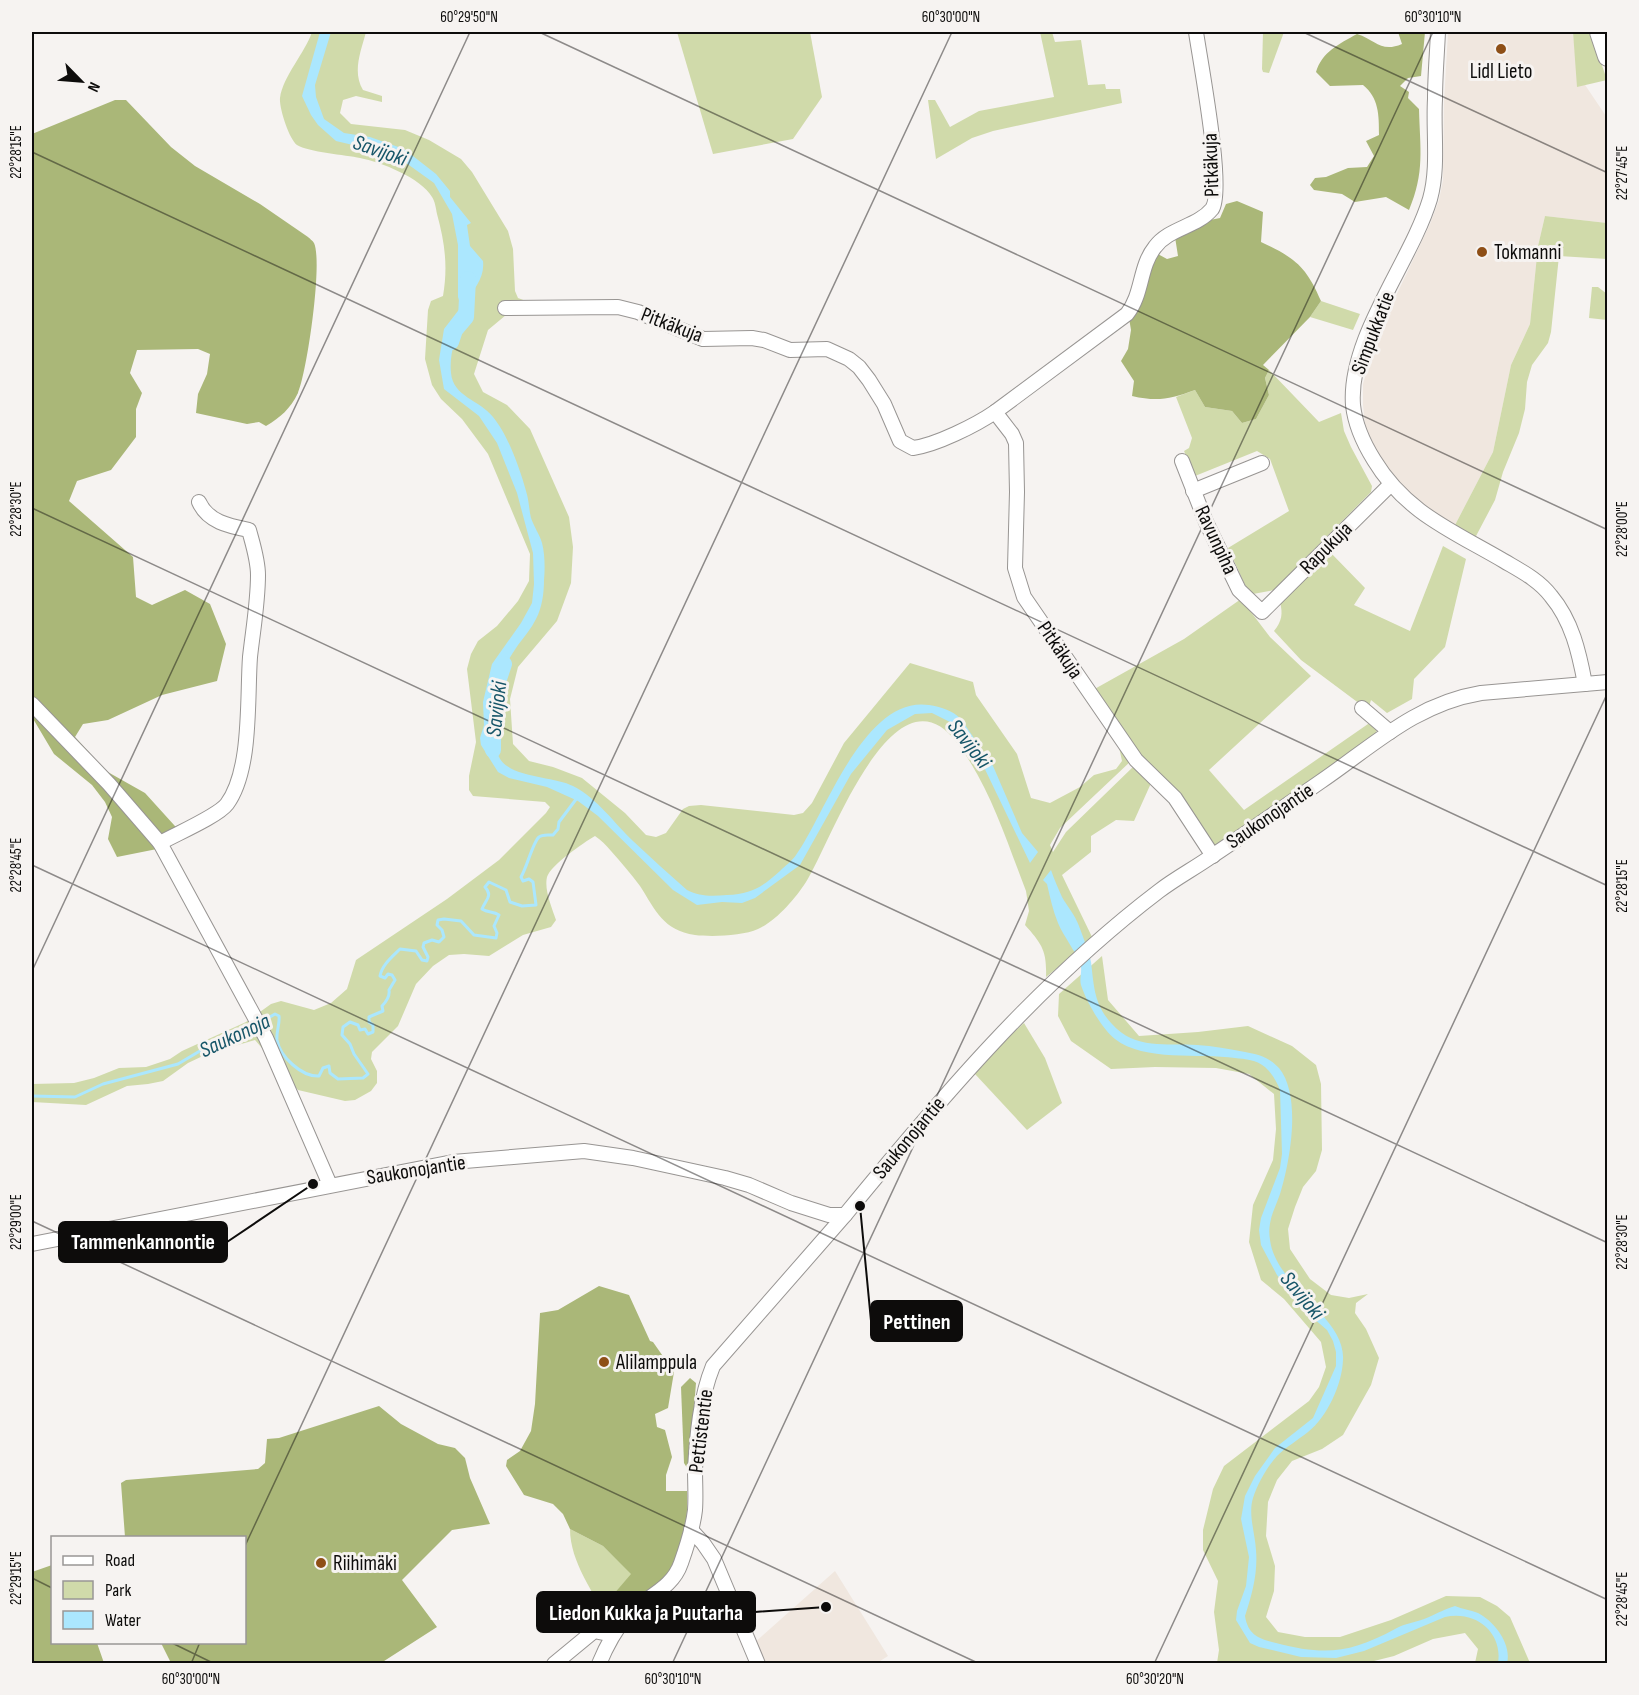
<svg xmlns="http://www.w3.org/2000/svg" width="1639" height="1695" font-family="'Sofia Sans Condensed',sans-serif">
	<style>
		.built { fill: #f0e7df }
		.green { fill: #d0daaa }
		.forest { fill: #aab778 }
		.water { fill: #abe7fe }
		.lines { fill: none; stroke-linecap: round; stroke-linejoin: round }
		.stream { stroke: #abe7fe; stroke-width: 3 }
		.river { stroke: #abe7fe; stroke-width: 16 }
		.minor-casing { stroke: #989593; stroke-width: 16 }
		.highway-casing { stroke: #989593; stroke-width: 22 }
		.minor { stroke: #fff; stroke-width: 14 }
		.highway { stroke: #fff; stroke-width: 20 }
		.ticks { fill: none; stroke: #0d0c0b; stroke-width: 1.5; stroke-opacity: 0.45 }
		.poi-dot { fill: #8e4f16; stroke: #f6f3f1; stroke-width: 2 }
		.labels { text-anchor: middle; dominant-baseline: central; stroke-width: 6; stroke-linejoin: round; paint-order: stroke }
		.poi-label { font-size: 21px; fill: #0d0c0b; stroke: #f6f3f1; text-anchor: start }
		.street-label { font-size: 21px; fill: #0d0c0b; stroke: #f6f3f1 }
		.water-label { font-size: 22px; font-style: italic; fill: #165568; stroke: #f6f3f1 }
		.leader { fill: none; stroke: #0d0c0b; stroke-width: 2 }
		.callout-dot { fill: #0d0c0b; stroke: #f6f3f1; stroke-width: 2 }
		.callout { fill: #0d0c0b; stroke: #0d0c0b; stroke-width: 2 }
		.callout-label { font-size: 22px; text-anchor: middle; font-weight: bold; fill: #fff }
		.neatline { fill: none; stroke: #0d0c0b; stroke-width: 2 }
		.ticks-label { font-size: 15px; text-anchor: middle; fill: #0d0c0b }
	</style>
	<rect width="100%" height="100%" fill="#f6f3f1"/>
	<g class="built">
		<path d="M1448,32h125l4,41 31,46 -1,104 -62,-7 -7,30 -8,78 -19,41 -18,87 -39,75 -9,-4 -49,-41 -24,-36 -7,-21 -2,-20v-21l14,-48 53,-112 9,-24 4,-20 1,-78z"/>
		<path d="M835,1571l53,85 -11,7h-114l-10,-19z"/>
	</g>
	<g class="green">
		<path d="M312,32h54c-5,19 -14,40 -3,58l19,6v6l-26,-6 -13,4 -3,13 11,11 54,6 24,10 32,19 11,13 36,59 5,18 2,42 3,7 16,6 2,8 -30,3 -18,15 -14,44 9,18 24,13 23,24 39,88 4,30 -2,36 -14,38 -39,46 -8,32 3,45 16,17 24,6 29,11 43,35 21,22 10,2 10,-4 17,-24 6,-3 12,-1 93,10 9,-2 9,-10 32,-60 66,-80 63,19 3,13 41,59 14,44 19,5 30,-16 14,-12 22,-6 6,-8 -3,-14 2,-3 11,16 -72,68 -10,17 3,7 13,-20 69,-67 17,16 -18,40 -18,-1 -25,16v16l-29,23 31,64 -47,38c1,-26 -4,-33 -21,-52l4,-14 -3,-20c-19,-49 -36,-104 -68,-147 -64,-87 -128,101 -152,138 -11,17 -30,39 -48,47 -15,7 -47,8 -63,6 -32,-5 -39,-24 -55,-49 -9,-12 -19,-24 -29,-35 -5,-6 -10,-11 -16,-15 -12,7 -44,29 -48,41 -3,13 5,31 9,43l-5,7 -28,8 -34,21 -25,-2 -15,1 -16,11 -17,18 -18,42 -26,26 -1,7 6,12v12l-6,8 -16,9 -10,1 -47,-11 -43,-50 -48,14 -19,9 -25,18 -15,3 -21,2 -41,19 -54,-3v-18l42,-1 20,-5 25,-10 27,-1 24,-8 12,-8 64,-29 25,-18 10,-3 33,9 17,-7 16,-14 9,-29 91,-61 52,-39 47,-47 4,-6 -5,-5 -72,-6 -4,-6v-14l7,-34 -9,-73 4,-15 7,-13 19,-15 21,-25 11,-20 1,-27 -42,-100 -26,-35 -21,-20 -9,-14 -7,-26 3,-49 3,-9 12,-5c5,-29 2,-53 -6,-82 -1,-5 -2,-13 -5,-17 -11,-19 -51,-35 -72,-39 -14,-3 -52,-6 -63,-13 -8,-6 -18,-37 -17,-47 3,-22 25,-45 32,-66z"/>
		<path d="M677,32h133l12,65 -29,42 -80,15z"/>
		<path d="M1040,32h12l3,10 26,-2 7,45 17,-1 1,5h14l2,14 -129,28 -21,7 -36,21 -8,-59h7l15,27 29,-16 75,-14z"/>
		<path d="M1263,32h21l-15,41 -6,-1 -1,-3z"/>
		<path d="M1573,32h21l1,13 12,35 -30,7z"/>
		<path d="M1545,216l62,7v36l-48,-3 -8,76 -3,11 -16,22 -5,17 -2,27 -6,24 -16,39 -8,28 -20,38 -21,-11 39,-75 18,-87 19,-41 8,-78z"/>
		<path d="M1592,287h6l9,7v26l-18,-2z"/>
		<path d="M1321,301l39,13 -7,16 -43,-13z"/>
		<path d="M1269,370l50,52 22,-9 3,18 7,16 21,39 -1,6 -97,98 -21,4 -7,-7 -18,-39 61,-37 -19,-52 -13,-8 -62,25 -11,-25 5,-3 3,-10 -16,-41 19,-7 10,17 27,4 10,12 14,-4 13,-24 -4,-17z"/>
		<path d="M1443,546l23,13 -21,88 -31,32 -2,20 -25,14 -16,-13 -3,10 -67,-50 -27,-29c8,-10 9,-17 6,-29l50,-50 35,36 -11,17 56,26z"/>
		<path d="M1241,599l29,38 41,39 -102,94 35,40 124,-86 5,1 4,3 -2,10 -162,110 -69,-85 -53,-72 93,-52z"/>
		<path d="M1102,956l6,44 31,36 59,-4 50,-6 44,20 24,19 5,19 1,66 -6,21 -13,16 -8,20 -7,22 2,20 20,30 21,16 18,3 19,-4 -12,9 -1,10 11,16 13,29 -8,27 -28,50 -21,14 -30,12 -15,19 -9,22 -2,34 9,30 -1,25 -8,26 12,15 27,5h35l51,-17 55,-24 34,1 17,9 13,11 20,46h-55l3,-14 -13,-16 -32,6 -39,17 -28,7h-149l2,-13 -5,-38 4,-31 -15,-31v-20l10,-41 11,-23 85,-65 10,-14 7,-20 -5,-25 -37,-43 -23,-19 -12,-38 4,-37 20,-45 3,-31 -2,-35 -25,-20 -33,-6 -61,-1 -44,2 -40,-28 -13,-25 1,-22z"/>
		<path d="M1024,1023l21,35 17,45 -35,27 -52,-56 16,-21z"/>
		<path d="M570,1529l33,17 29,28 -12,28 34,-14 -34,29 -11,5c-15,-29 -39,-60 -39,-93z"/>
	</g>
	<g class="forest">
		<path d="M1398,32h27l-4,44 -13,2 -8,8 9,6 -1,6 11,11c1,40 6,63 -10,101l-23,-13 -31,5 -13,-8 -28,-4 -4,-5 5,-7 11,-1 22,-9 19,-1 7,-11 -8,-15 13,-6c0,-20 0,-37 -16,-50l-33,1 -14,-14c6,-20 23,-28 41,-38 19,6 24,19 45,10z"/>
		<path d="M115,100h11l45,47 24,19 65,38 48,33c1,1 5,4 6,6 9,19 -7,130 -16,150 -8,16 -17,24 -32,33l-7,-4 -12,2 -51,-11 2,-19 9,-20 3,-20 -12,-5 -61,1 -7,23 12,20 -6,16v28l-25,33 -34,11 -8,20 64,56 3,40 16,8 33,-15 25,14 16,40 -9,37 -55,14 -54,25 -25,4 -8,13 31,34 39,22 39,43 -27,13 -40,8 -9,-18 4,-22 -7,-15 -13,-17 -38,-31 -22,-37v-583z"/>
		<path d="M1237,201l26,11 -2,30c34,16 45,24 60,59l-11,16 -47,48 6,5 -4,8 4,17 -13,24 -14,4 -10,-12 -27,-4 -10,-17c-25,9 -37,12 -63,6l2,-15 -13,-20 7,-12 3,-19 -2,-12 27,-65 11,6 11,-3 -3,-19 30,-16 15,-3 6,-14z"/>
		<path d="M599,1286l30,9 21,46 3,1 21,30 -6,36 -13,6 2,13 8,3 7,27 -6,18v16h21c1,33 -2,75 -32,96 -9,6 -24,10 -34,15l-8,-7 18,-21 -28,-28 -33,-17 -7,-15 -10,-10 -29,-9 -18,-29 1,-6 13,-9 11,-20 4,-27 5,-91 18,-3z"/>
		<path d="M690,1378l6,5 -7,88 -5,-8 -3,-76z"/>
		<path d="M379,1406l22,18 37,20 17,4 10,10 5,20 20,46 -38,6 -50,50 35,47 -56,36h-210l-10,-20 83,-1v-104l-119,-1 -4,-54 5,-3 132,-11 7,-6 2,-24 12,-1z"/>
		<path d="M52,1565v77l45,1 7,20h-72v-91z"/>
	</g>
	<g class="water">
		<path d="M320,32h11l-16,53 1,12 8,22 20,14 26,4 34,12 32,25 14,17v6l21,26 -4,2 3,21 13,15c2,18 -10,27 -16,42 -2,5 -3,12 -5,17 -6,18 -13,33 -11,53 2,24 29,27 42,44 15,18 27,52 33,74 3,9 3,19 5,27 3,9 9,17 11,25 3,11 3,26 2,37 0,13 -2,28 -8,39 -5,10 -12,18 -18,26 -19,27 -28,53 -23,85 1,8 0,20 4,27 10,21 55,19 74,29 25,13 41,37 60,55 18,17 36,33 54,49 13,7 26,6 40,5 25,-1 35,-8 53,-24 5,-5 12,-10 16,-16 29,-40 68,-160 133,-150 12,2 23,5 32,14l32,47 29,67 16,19 -8,11 -49,-102 -31,-39 -18,-9 -17,1 -28,16 -36,44 -51,91 -45,33 -13,5 -20,-1 -25,3 -24,-15 -75,-74 -20,-15 -31,-14 -38,-9 -11,-6 -17,-27 -1,-7 4,-13 -1,-23 9,-38 29,-41 11,-20 2,-19 -1,-31 -16,-60 -20,-50 -18,-27 -35,-27 -5,-29 5,-31 17,-22 -3,-10v-52l-6,-31 -18,-31 -39,-28 -59,-14 -18,-16 -7,-10 -9,-19z"/>
		<path d="M1051,870c3,9 7,18 11,27 5,9 13,18 17,29 3,8 11,29 12,36 3,24 3,43 21,62 23,26 54,19 85,21 16,1 32,4 48,7 13,2 25,6 34,16 23,28 11,94 1,126 -6,17 -13,28 -10,46 6,47 76,77 73,120 -1,25 -16,57 -35,72 -10,8 -22,15 -31,24 -10,11 -19,27 -24,42 -5,16 2,35 3,52 2,23 -4,45 -11,66 3,19 14,23 31,27 49,13 75,10 119,-14 10,-6 23,-7 34,-12 9,-4 16,-8 26,-11 7,3 15,4 23,7 16,8 34,31 29,50h-9c5,-31 -23,-53 -53,-46l-81,34 -28,7 -35,-1 -42,-10 -9,-4 -14,-23 1,-9 9,-25 3,-29 -8,-38 4,-23 10,-20 20,-28 38,-30 23,-52v-14l-3,-11 -6,-11 -22,-19 -28,-36 -16,-30 -2,-15 2,-12 19,-50 2,-14 -2,-64c-3,-8 -8,-17 -15,-23 -8,-7 -20,-8 -30,-9 -35,-5 -91,4 -120,-19 -13,-10 -29,-38 -34,-54 -2,-7 2,-15 -1,-22 -6,-14 -16,-26 -22,-40 -5,-12 -8,-26 -11,-39l-4,-4z"/>
	</g>
	<g class="lines">
		<g class="stream">
			<path d="M263,1021l12,-7 4,2c1,8 -3,16 -2,24 3,17 25,37 42,36l4,-8 6,-2 1,7 8,6 25,-1 5,-4 -14,-20 -4,-10 -8,-9 1,-8 7,-5 8,3 2,5 5,-1 3,5 5,-2v-7l-4,-3v-5l14,-6 -1,-5c5,-5 8,-10 7,-16l6,-10 -3,-5 -4,-1 -3,4 -5,-2c2,-11 12,-19 20,-27l16,2 6,9 5,1 1,-4 -5,-10 1,-4 8,-3 7,2 5,-5 -2,-7 -5,-5 1,-5 6,-1 17,2 13,14 22,3 1,-5 -3,-7 5,-11c-6,-4 -11,-2 -17,-6 4,-10 11,-13 3,-22l4,-5 17,8 4,12 12,4 14,-1 -3,-23 -4,-3 -6,2 -2,-4c6,-10 12,-35 18,-40 3,-3 9,-2 14,-2l5,-6 1,-7 18,-24"/>
			<path d="M32,1096l43,1 28,-13 75,-20 37,-22 39,-17"/>
		</g>
		<g class="river">
			<path d="M451,342l4,-12 11,-13 2,-38"/>
			<path d="M493,750v-53l11,-33"/>
		</g>
		<defs>
			<g id="minor">
				<path d="M1196,32c4,28 29,159 16,177 -15,18 -43,19 -57,38 -16,20 -12,47 -28,67l-132,98 17,22 4,9 1,49 -2,76 9,29 112,163 39,38 38,58"/>
				<path d="M1438,32c-1,22 -3,45 -3,67 -2,33 4,68 -5,100 -19,63 -82,139 -77,206 2,19 11,39 21,55 32,53 79,71 130,101 17,10 35,19 47,35 21,25 28,56 34,88"/>
				<path d="M505,308l113,-1 20,5 65,27 49,-1 12,2 26,10 37,-1 22,10 10,8 10,13 15,24 16,37 13,7c23,-3 63,-23 82,-36"/>
				<path d="M1182,461l24,61 33,68 23,22 128,-127"/>
				<path d="M1193,491l69,-28"/>
				<path d="M32,704l77,80 51,59 106,195 64,147"/>
				<path d="M1362,708l28,24"/>
				<path d="M160,843c16,-9 58,-27 67,-39 25,-34 20,-106 23,-147 3,-27 8,-55 8,-82 0,-15 -5,-30 -9,-45 -20,-4 -41,-8 -50,-28"/>
				<path d="M32,1244l421,-82 131,-11 49,7 92,20 24,7 42,18 38,12h16c95,-116 193,-232 314,-324 17,-13 36,-23 53,-35 36,-24 72,-49 108,-74 53,-36 95,-78 161,-89l127,-11"/>
				<path d="M691,1530l12,13 11,16 44,105"/>
				<path d="M554,1664l40,-33 19,4"/>
				<path d="M599,1664c7,-17 16,-34 28,-48 17,-19 45,-26 54,-53 6,-17 12,-35 14,-53 1,-13 0,-27 0,-41 2,-34 5,-71 18,-103l132,-151"/>
			</g>
			<path id="highway" d="M1600,32l8,24"/>
		</defs>
		<use href="#minor" class="minor-casing"/>
		<use href="#highway" class="highway-casing"/>
		<use href="#minor" class="minor"/>
		<use href="#highway" class="highway"/>
	</g>
	<path class="ticks" d="M539,32l1069,498M1303,32l305,141M32,152l1576,734M32,508l1576,735M32,865l1576,735M32,971l438,-939M32,1221l948,443M244,1548l708,-1516M32,1578l20,10M170,1642l45,22M191,1664l9,-22M672,1664l761,-1632M1154,1664l454,-972"/>
	<g class="poi-dot">
		<circle cx="1501" cy="49" r="6"/>
		<circle cx="1482" cy="252" r="6"/>
		<circle cx="604" cy="1362" r="6"/>
		<circle cx="321" cy="1563" r="6"/>
	</g>
	<g class="labels">
		<g class="poi-label">
			<text x="1501" y="71" text-anchor="middle">Lidl Lieto</text>
			<text x="1494" y="252">Tokmanni</text>
			<text x="616" y="1362">Alilamppula</text>
			<text x="333" y="1563">Riihimäki</text>
		</g>
		<g class="street-label">
			<text transform="translate(1211 165) rotate(-92)">Pitkäkuja</text>
			<text transform="translate(672 325) rotate(21)">Pitkäkuja</text>
			<text transform="translate(1373 333) rotate(-69)">Simpukkatie</text>
			<text transform="translate(1216 540) rotate(65)">Ravunpiha</text>
			<text transform="translate(1326 548) rotate(-45)">Rapukuja</text>
			<text transform="translate(1060 650) rotate(56)">Pitkäkuja</text>
			<text transform="translate(1270 816) rotate(-34)">Saukonojantie</text>
			<text transform="translate(909 1138) rotate(-50)">Saukonojantie</text>
			<text transform="translate(416 1170) rotate(-9)">Saukonojantie</text>
			<text transform="translate(701 1431) rotate(-83)">Pettistentie</text>
		</g>
		<g class="water-label">
			<text transform="translate(380 151) rotate(19)">Savijoki</text>
			<text transform="translate(497 709) rotate(-84)">Savijoki</text>
			<text transform="translate(969 744) rotate(52)">Savijoki</text>
			<text transform="translate(235 1036) rotate(-25)">Saukonoja</text>
			<text transform="translate(1302 1296) rotate(50)">Savijoki</text>
		</g>
	</g>
	<path class="leader" d="M313 1184L227 1242M860 1206L871 1321M826 1607L755 1612"/>
	<g class="callout-dot">
		<circle cx="313" cy="1184" r="6"/>
		<circle cx="860" cy="1206" r="6"/>
		<circle cx="826" cy="1607" r="6"/>
	</g>
	<g class="callout">
		<rect x="59" y="1222" width="168" height="40" rx="6"/>
		<rect x="871" y="1301" width="91" height="40" rx="6"/>
		<rect x="537" y="1592" width="218" height="40" rx="6"/>
	</g>
	<g class="callout-label">
		<text x="143" y="1249">Tammenkannontie</text>
		<text x="917" y="1329">Pettinen</text>
		<text x="646" y="1620">Liedon Kukka ja Puutarha</text>
	</g>
	<rect width="1639" height="1695" fill="none" stroke="#f6f3f1" stroke-width="66"/>
	<rect x="51" y="1536" width="195" height="108" fill="#f6f3f1" stroke="#999795" stroke-width="1.5"/>
	<rect x="63" y="1556" width="30" height="9" fill="#ffffff" stroke="#999795" stroke-width="1.5"/>
	<text x="105" y="1566" font-size="18" fill="#0d0c0b">Road</text>
	<rect x="63" y="1581" width="30" height="18" fill="#d0daaa" stroke="#999795" stroke-width="1.5"/>
	<text x="105" y="1596" font-size="18" fill="#0d0c0b">Park</text>
	<rect x="63" y="1611" width="30" height="18" fill="#abe7fe" stroke="#999795" stroke-width="1.5"/>
	<text x="105" y="1626" font-size="18" fill="#0d0c0b">Water</text>
	<g transform="translate(81 81) rotate(115)" stroke="#f6f3f1" stroke-width="4.5" paint-order="stroke">
	<path d="M0-4.5L10 22L0 15L-10 22Z" fill="#0d0c0b"/>
	<text y="-9" font-size="16" font-weight="bold" text-anchor="middle" fill="#0d0c0b">N</text>
	</g>
	<rect x="33" y="33" width="1573" height="1629" class="neatline"/>
	<g class="ticks-label">
		<text x="469" y="22">60°29'50"N</text>
		<text x="951" y="22">60°30'00"N</text>
		<text x="1433" y="22">60°30'10"N</text>
		<text transform="translate(16 152) rotate(-90)" y="5">22°28'15"E</text>
		<text transform="translate(1622 173) rotate(-90)" y="5">22°27'45"E</text>
		<text transform="translate(16 509) rotate(-90)" y="5">22°28'30"E</text>
		<text transform="translate(1622 529) rotate(-90)" y="5">22°28'00"E</text>
		<text transform="translate(16 865) rotate(-90)" y="5">22°28'45"E</text>
		<text transform="translate(1622 886) rotate(-90)" y="5">22°28'15"E</text>
		<text transform="translate(16 1222) rotate(-90)" y="5">22°29'00"E</text>
		<text transform="translate(1622 1242) rotate(-90)" y="5">22°28'30"E</text>
		<text transform="translate(16 1578) rotate(-90)" y="5">22°29'15"E</text>
		<text transform="translate(1622 1599) rotate(-90)" y="5">22°28'45"E</text>
		<text x="191" y="1684">60°30'00"N</text>
		<text x="673" y="1684">60°30'10"N</text>
		<text x="1155" y="1684">60°30'20"N</text>
	</g>
</svg>
